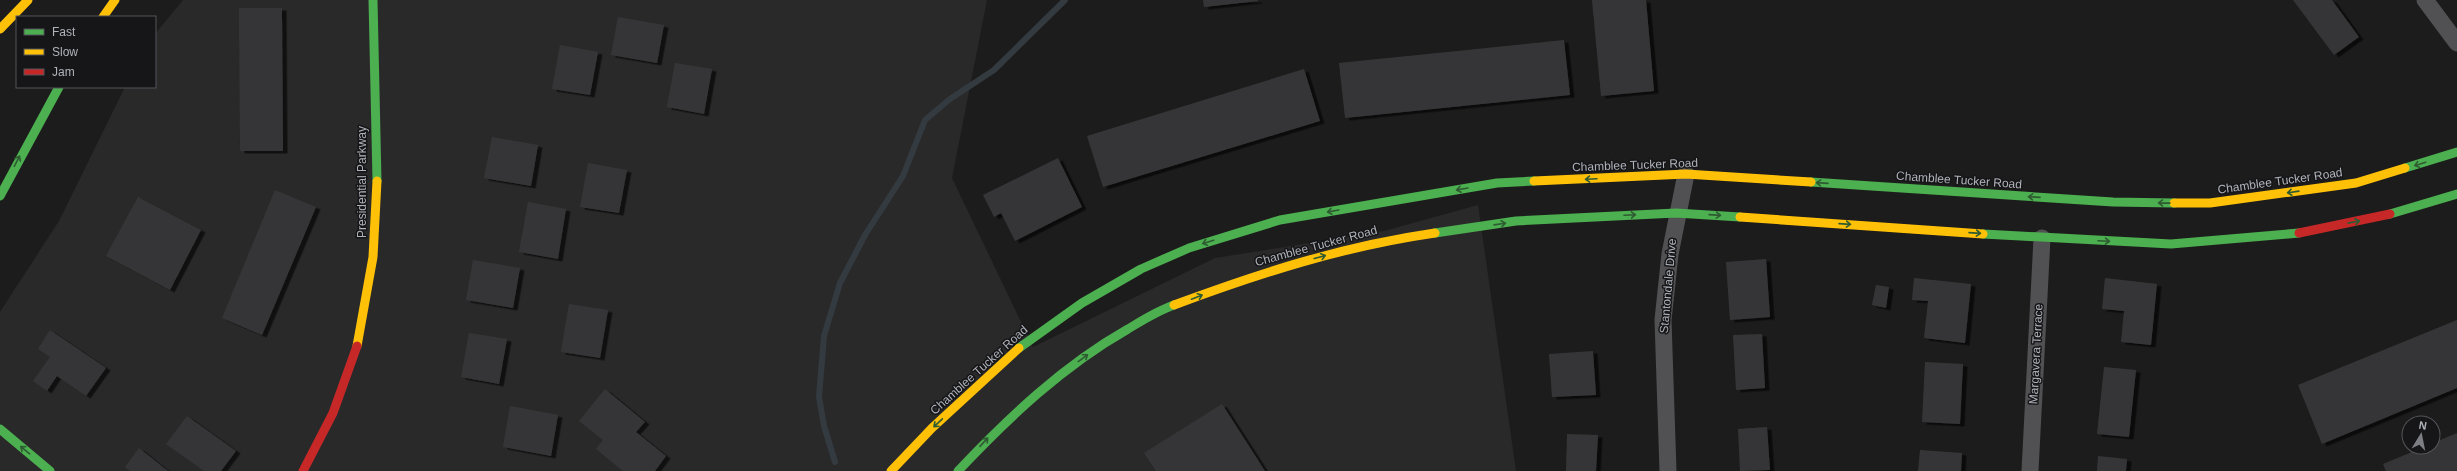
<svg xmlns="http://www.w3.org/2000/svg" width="2457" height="471" font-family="Helvetica,sans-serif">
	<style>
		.built { fill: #29292a }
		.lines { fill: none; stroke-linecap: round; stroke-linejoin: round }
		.stream { stroke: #343b40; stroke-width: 6 }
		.building { fill: #363637; filter: url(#shadow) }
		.street { stroke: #515154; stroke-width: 17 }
		.fast { stroke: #4caf50; stroke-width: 9 }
		.slow { stroke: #ffc107; stroke-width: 9 }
		.jam { stroke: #c62828; stroke-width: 9 }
		.oneway { stroke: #2e5b31 }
		.labels { text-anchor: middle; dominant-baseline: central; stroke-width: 3; stroke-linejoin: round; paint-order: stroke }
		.street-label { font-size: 12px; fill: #afb3ba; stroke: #161618 }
	</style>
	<defs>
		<filter id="shadow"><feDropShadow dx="4.5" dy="2.5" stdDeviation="0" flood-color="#0009"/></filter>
	</defs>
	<rect width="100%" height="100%" fill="#1c1c1c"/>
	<path class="built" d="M183,0h804l-35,178 81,169 182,-89 169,-27 94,-26 38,266h-1516v-159l59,-91 66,-134h30v-53z"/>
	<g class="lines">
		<path class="stream" d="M835,462l-11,-36 -5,-29 5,-61 16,-53 25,-48 38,-59 22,-56 25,-21 44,-29 71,-70"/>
	</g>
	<g class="building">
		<path d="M1203,0h55v1l-54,6z"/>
		<path d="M1592,0h54l8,91 -53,5z"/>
		<path d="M2293,0h39l27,37 -25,18z"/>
		<path d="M239,8h43l1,143h-43z"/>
		<path d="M618,17l46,8 -7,38 -46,-8z"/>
		<path d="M1564,40l6,55 -225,23 -6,-55z"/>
		<path d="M560,45l38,7 -8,43 -38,-6z"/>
		<path d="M675,63l37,6 -8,45 -37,-7z"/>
		<path d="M1304,69l16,52 -217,66 -16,-51z"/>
		<path d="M492,137l46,8 -7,41 -47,-8z"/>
		<path d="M1058,158l24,49 -67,34 -14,-28 -7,4 -11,-22z"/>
		<path d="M588,163l39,7 -8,43 -39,-6z"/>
		<path d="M275,190l41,17 -54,128 -40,-17z"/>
		<path d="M138,197l63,33 -31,60 -64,-34z"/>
		<path d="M528,202l38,7 -8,50 -39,-7z"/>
		<path d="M1766,259l4,58 -40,3 -4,-58z"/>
		<path d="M473,260l47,8 -7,40 -47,-8z"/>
		<path d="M1914,278l57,6 -6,59 -41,-5 4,-37 -16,-1z"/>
		<path d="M2105,278l52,6 -6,61 -30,-3 3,-31 -22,-2z"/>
		<path d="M1876,285l13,2 -3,21 -14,-3z"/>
		<path d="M569,304l39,6 -8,48 -39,-6z"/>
		<path d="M2457,320v68l-135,56 -24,-59z"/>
		<path d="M50,330l56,38 -20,28 -29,-20 -10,15 -14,-10 17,-24 -12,-8z"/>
		<path d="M469,333l38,6 -8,45 -38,-7z"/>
		<path d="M1762,334l3,54 -29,2 -3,-55z"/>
		<path d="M1593,351l3,44 -44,2 -3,-43z"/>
		<path d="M1925,362l38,2 -3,60 -38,-2z"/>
		<path d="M2104,367l32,3 -7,67 -32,-3z"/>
		<path d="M605,389l40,33 -9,10 30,24 -11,15h-32l-27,-22 7,-9 -24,-19z"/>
		<path d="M1222,404l43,67h-109l-12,-18z"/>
		<path d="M510,406l48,9 -7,41 -48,-9z"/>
		<path d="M187,416l49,35 -15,20h-17l-38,-27z"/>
		<path d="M1767,427l3,43 -30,1 -2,-42z"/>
		<path d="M2457,433v38h-71l-3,-7 41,-17h9v-4z"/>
		<path d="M1567,434l31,1 -2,36h-30z"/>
		<path d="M139,448l29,23h-38l-5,-4z"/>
		<path d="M1920,450l42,3 -1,18h-43z"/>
		<path d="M2098,456l29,3 -1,12h-29z"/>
	</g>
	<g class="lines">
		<g class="street">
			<path d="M2425,0l32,43"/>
			<path d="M1668,471l-5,-151 7,-66 16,-80"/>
			<path d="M2030,471l12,-233"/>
		</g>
		<g class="fast">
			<path d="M373,0l4,181"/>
			<path d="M2405,168l52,-16"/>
			<path d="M1811,182l302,20 61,1"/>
			<path d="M0,196l59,-109"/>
			<path d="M2390,214l67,-20"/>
			<path d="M1435,233l81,-12 160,-8 64,4"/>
			<path d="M1983,234l188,10 128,-11"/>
			<path d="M1019,348l63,-45 59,-34 48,-21 91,-28 217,-37 37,-2"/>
			<path d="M0,429l50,42"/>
			<path d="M958,471c51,-54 105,-105 170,-142 15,-9 29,-18 46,-24"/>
		</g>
		<g class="slow">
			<path d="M103,17l12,-17"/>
			<path d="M0,29l28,-29"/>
			<path d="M1534,181l152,-7 125,8"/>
			<path d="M2174,203h36l146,-20 49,-15"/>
			<path d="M1740,217l243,17"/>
			<path d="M1174,305c86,-32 170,-59 261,-72"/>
			<path d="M357,346l16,-89 4,-76"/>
			<path d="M891,471l41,-43 87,-80"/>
		</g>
		<g class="jam">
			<path d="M2299,233l91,-19"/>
			<path d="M303,471l30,-58 24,-67"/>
		</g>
	</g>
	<defs><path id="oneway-shaft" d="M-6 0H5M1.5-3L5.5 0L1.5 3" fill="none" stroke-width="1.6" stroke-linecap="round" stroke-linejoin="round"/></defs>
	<g class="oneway">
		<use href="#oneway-shaft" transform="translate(17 161) rotate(-63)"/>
		<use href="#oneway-shaft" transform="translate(2420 164) rotate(163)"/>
		<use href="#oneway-shaft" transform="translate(1591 179) rotate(177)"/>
		<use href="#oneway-shaft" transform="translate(1822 183) rotate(-176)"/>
		<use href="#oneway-shaft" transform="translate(1462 189) rotate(170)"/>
		<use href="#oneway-shaft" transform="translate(2293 192) rotate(172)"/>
		<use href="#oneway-shaft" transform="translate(2034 197) rotate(-176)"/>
		<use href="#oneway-shaft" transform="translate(2164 203) rotate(-179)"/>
		<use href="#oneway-shaft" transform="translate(1333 211) rotate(170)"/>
		<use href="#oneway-shaft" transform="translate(1630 215) rotate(-3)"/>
		<use href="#oneway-shaft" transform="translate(1715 215) rotate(4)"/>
		<use href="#oneway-shaft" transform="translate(2354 222) rotate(-11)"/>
		<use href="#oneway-shaft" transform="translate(1500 224) rotate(-8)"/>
		<use href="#oneway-shaft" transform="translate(1845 224) rotate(4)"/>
		<use href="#oneway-shaft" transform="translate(1975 233) rotate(4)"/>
		<use href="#oneway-shaft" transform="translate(2104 241) rotate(3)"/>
		<use href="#oneway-shaft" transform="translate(1208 242) rotate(163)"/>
		<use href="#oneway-shaft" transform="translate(1320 257) rotate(-15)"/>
		<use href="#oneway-shaft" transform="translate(1197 297) rotate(-21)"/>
		<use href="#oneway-shaft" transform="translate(1083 358) rotate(-36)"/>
		<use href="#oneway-shaft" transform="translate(938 423) rotate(137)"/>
		<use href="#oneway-shaft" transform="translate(984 442) rotate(-47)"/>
		<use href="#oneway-shaft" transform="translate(25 450) rotate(-141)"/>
	</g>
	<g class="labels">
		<g class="street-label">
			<text transform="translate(1635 165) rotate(-2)">Chamblee Tucker Road</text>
			<text transform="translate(1959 180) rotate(4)">Chamblee Tucker Road</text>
			<text transform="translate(2280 181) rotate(-8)">Chamblee Tucker Road</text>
			<text transform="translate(362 182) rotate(-90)">Presidential Parkway</text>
			<text transform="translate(1316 246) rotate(-15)">Chamblee Tucker Road</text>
			<text transform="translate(1668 286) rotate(-85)">Stantondale Drive</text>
			<text transform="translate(2036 354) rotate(-87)">Margavera Terrace</text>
			<text transform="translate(979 370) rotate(-42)">Chamblee Tucker Road</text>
		</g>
	</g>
	<rect x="16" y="16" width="140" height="72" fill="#161618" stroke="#535559"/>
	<rect x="24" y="29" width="20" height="6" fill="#4caf50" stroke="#535559"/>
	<text x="52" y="36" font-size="12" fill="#afb3ba">Fast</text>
	<rect x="24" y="49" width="20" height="6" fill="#ffc107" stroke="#535559"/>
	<text x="52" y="56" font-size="12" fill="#afb3ba">Slow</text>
	<rect x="24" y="69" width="20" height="6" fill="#c62828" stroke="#535559"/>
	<text x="52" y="76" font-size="12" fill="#afb3ba">Jam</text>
	<g transform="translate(2421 435) rotate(10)"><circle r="19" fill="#161618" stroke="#535559"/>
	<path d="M0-3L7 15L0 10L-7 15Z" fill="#7c7e83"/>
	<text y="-6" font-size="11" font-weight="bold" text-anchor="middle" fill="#afb3ba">N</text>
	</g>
</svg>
